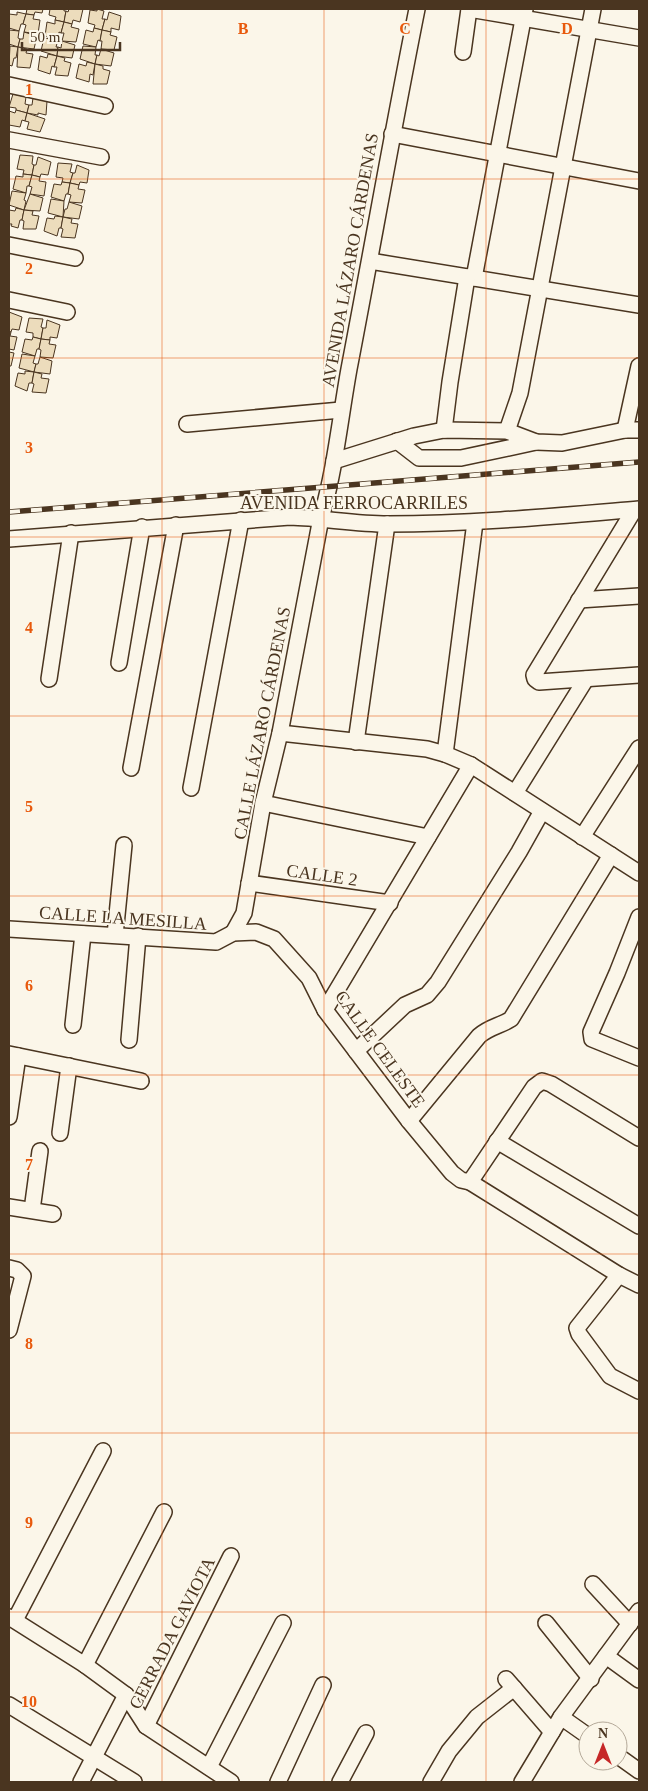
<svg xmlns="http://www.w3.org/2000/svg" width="648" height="1791" font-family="'Times New Roman',serif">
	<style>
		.building { fill: #ecdcbc; stroke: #4a3520 }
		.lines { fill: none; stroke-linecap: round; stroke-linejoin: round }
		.minor-casing { stroke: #4a3520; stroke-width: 18 }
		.minor { stroke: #fbf6e9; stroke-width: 15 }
		.rail-casing { stroke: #4a3520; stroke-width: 5.5 }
		.rail { stroke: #fbf6e9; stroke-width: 4; stroke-dasharray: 11; stroke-linecap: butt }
		.grid { fill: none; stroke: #e8590c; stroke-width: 1; stroke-opacity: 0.55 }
		.labels { text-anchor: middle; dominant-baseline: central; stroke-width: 4; stroke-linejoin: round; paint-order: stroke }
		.street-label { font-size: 18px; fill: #4a3520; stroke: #fbf6e9 }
		.grid-label { font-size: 16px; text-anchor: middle; font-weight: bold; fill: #e8590c; stroke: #fbf6e9; stroke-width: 4; stroke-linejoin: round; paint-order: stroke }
	</style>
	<rect width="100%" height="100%" fill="#fbf6e9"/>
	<g class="building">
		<path d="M27,9h16l-1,4 -7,-1 -1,3 -8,-1z"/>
		<path d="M50,9h14v2h2l-2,11 -9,-2 1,-3 -7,-2z"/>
		<path d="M69,9h14l-3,13 -7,-2 -1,4 -8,-2 2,-11 2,1z"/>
		<path d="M97,9l7,2 -2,8h3l-3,11 -8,-2 1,-3 -7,-2 2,-13 7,1z"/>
		<path d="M17,12l9,2 -3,10h-2l-2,7 -10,-3v-14l8,1z"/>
		<path d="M109,12l12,4 -2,14 -8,-2v4l-9,-2 3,-11 2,1z"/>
		<path d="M26,14l8,1 -1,4 7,1 -2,14 -14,-2 2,-7 -3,-1z"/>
		<path d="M55,20l9,2 -3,11 -2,-1 -1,8 -13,-4 2,-14 8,2z"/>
		<path d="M64,22l8,2 -1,3 8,2 -3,13 -14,-1 2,-8h-3z"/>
		<path d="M94,28l8,2 -2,11 -2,-1 -2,7 -13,-3 3,-14 7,2z"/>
		<path d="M9,30l10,1 -1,7 2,1 -2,8 -9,-3z"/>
		<path d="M102,30l9,2 -1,3 7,2 -3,13 -13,-1 1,-8h-2z"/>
		<path d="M24,32l13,4 -3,13 -16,-2 2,-8h3z"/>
		<path d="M44,38l14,2 -2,7h2l-1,9 -16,-5z"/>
		<path d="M62,41l13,4 -3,13 -15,-2 1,-9 3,1z"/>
		<path d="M10,46l8,1 -2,11h-2l-2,8 -3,-1z"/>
		<path d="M83,46l13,1 -1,8h2l-2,9 -15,-5z"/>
		<path d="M18,47l9,2 -1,4 7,1 -3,14 -13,-1z"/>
		<path d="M101,49l13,4 -3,13 -16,-2 2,-9 2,1z"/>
		<path d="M48,54l9,2 -3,11 -2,-1 -2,8 -12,-4 2,-14 7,2z"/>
		<path d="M57,56l8,2 -1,3 7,2 -3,13 -13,-1 2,-8h-3z"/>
		<path d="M87,62l8,2 -2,11 -3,-1 -1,8 -13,-4 3,-14 7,2z"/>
		<path d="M95,64l8,2v3l7,2 -3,13h-14z"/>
		<path d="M13,94l13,3 -1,7 4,1 -2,8 -11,-3v-2l-7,-1z"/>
		<path d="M33,98l14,3 -1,14 -8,-2v2l-11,-2 2,-8h3z"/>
		<path d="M16,110l11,3 -2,8 -3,-1 -2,7 -11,-2v-14l6,2z"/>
		<path d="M27,113l18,6 -5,13 -13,-3 2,-7 -4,-1z"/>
		<path d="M20,155l13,1 -1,8 2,1 -2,10 -9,-1 1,-4 -7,-1z"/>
		<path d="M38,157l13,5 -3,13 -7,-1 -1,3 -8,-2 2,-10h2z"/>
		<path d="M58,163l14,1 -2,8 3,1 -3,10 -8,-1 1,-4 -7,-1z"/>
		<path d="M77,165l12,5 -2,13 -7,-1 -1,3 -9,-2 3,-10h2z"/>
		<path d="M23,174l9,1 -3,11h-2l-1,7 -13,-4 3,-13 7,1z"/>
		<path d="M32,175l8,2 -1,4 7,1 -2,14 -14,-2 2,-7 -3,-1z"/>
		<path d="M62,182l8,1 -2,11h-2l-2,7 -13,-4 3,-13 7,1z"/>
		<path d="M70,183l9,2 -1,4 7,1 -3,13 -13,-1 2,-7 -3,-1z"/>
		<path d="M12,191l14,2 -2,7 2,1 -2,9 -15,-5z"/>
		<path d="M30,194l13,4 -3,13 -16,-1z"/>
		<path d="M51,199l13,2 -1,16 -15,-4z"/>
		<path d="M69,202l13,4 -3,13 -16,-2 2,-8h2z"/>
		<path d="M16,208l8,2 -2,10h-2l-2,8 -7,-2 1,-2h-3v-14l6,1z"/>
		<path d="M24,210l9,1 -1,4 7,1 -3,13h-13l1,-8 -2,-1z"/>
		<path d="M55,216l8,1 -2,11h-2l-2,8 -13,-5 3,-13 7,1z"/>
		<path d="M63,217l9,2 -1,4 7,1 -3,14 -14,-1 2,-8 -2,-1z"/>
		<path d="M9,312l13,5 -3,13 -7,-1 -1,3h-2z"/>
		<path d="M29,318l14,1 -2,8 2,1 -2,11 -8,-2v-4l-7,-1z"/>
		<path d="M47,320l13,5 -3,13 -7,-1v3l-9,-1 2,-11h3z"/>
		<path d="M9,332h2l-1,4 7,1 -3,13 -5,-1z"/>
		<path d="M33,337l8,2 -2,10h-2l-2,7 -13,-4 3,-13 7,1z"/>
		<path d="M41,339l9,1 -1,4 7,1 -3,13 -13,-1 1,-7 -2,-1z"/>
		<path d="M9,352l5,1 -3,13h-2z"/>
		<path d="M22,354l13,2 -2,7 3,1 -2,8 -15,-4z"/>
		<path d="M40,357l12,4 -2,13 -16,-2 2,-8h2z"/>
		<path d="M25,371l9,1 -2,11h-3l-2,8 -12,-5 3,-13 7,1z"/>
		<path d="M34,372l8,2 -1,4 8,1 -3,14 -14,-1 2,-8 -2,-1z"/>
	</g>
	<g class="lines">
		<defs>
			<g id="minor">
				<path d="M469,9l170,29"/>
				<path d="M463,52l6,-43"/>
				<path d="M9,85l96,21"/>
				<path d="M392,134l247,47"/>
				<path d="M9,140l92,17"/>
				<path d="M9,245l66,13"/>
				<path d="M370,261l269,44"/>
				<path d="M474,278l51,-269"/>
				<path d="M9,300l58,12"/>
				<path d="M187,424l154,-14"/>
				<path d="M444,430l6,-48 17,-105"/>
				<path d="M625,430l14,-64"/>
				<path d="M507,431l13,-38 73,-384"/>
				<path d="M397,441l22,17h42l75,-16"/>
				<path d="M334,461l80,-25 30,-6 63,1 29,11 26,1 63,-13h14"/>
				<path d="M634,510l-100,165 1,4 4,3 100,-7"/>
				<path d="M9,539l281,-22c33,1 65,7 98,7 84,0 168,-8 251,-15"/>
				<path d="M579,600l60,-4"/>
				<path d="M119,663l23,-136"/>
				<path d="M49,679l22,-146"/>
				<path d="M280,733l147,16 18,5 26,11 168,108"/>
				<path d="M356,742l31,-218"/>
				<path d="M445,754l30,-232"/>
				<path d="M131,768l45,-243"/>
				<path d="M191,788l50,-268"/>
				<path d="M515,793l71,-114"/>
				<path d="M263,803l165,34"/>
				<path d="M582,837l57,-89"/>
				<path d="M249,883l141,20"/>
				<path d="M639,917l-22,56 -26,59 1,7 47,19"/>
				<path d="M9,929l207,13 17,-9 23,-1 18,7 35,39 16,32 84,111 43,52 9,7 9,2 149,93 20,10"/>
				<path d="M233,933l11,-20 19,-110 17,-70 41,-215c14,-48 19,-99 28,-149 23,-120 44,-240 68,-360"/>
				<path d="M115,935l9,-90"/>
				<path d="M325,1010l146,-245"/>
				<path d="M73,1025l10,-91"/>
				<path d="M129,1040l9,-104"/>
				<path d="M356,1051l49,-46 22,-10 11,-13 81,-130 23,-41"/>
				<path d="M9,1054l132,27"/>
				<path d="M9,1117l9,-61"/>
				<path d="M409,1121l70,-85c10,-9 21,-10 32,-17l100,-164"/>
				<path d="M60,1133l9,-67"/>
				<path d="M497,1141l142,85"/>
				<path d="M470,1182l64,-95 8,-6 9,3 88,54"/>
				<path d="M9,1207l44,7"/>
				<path d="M32,1210l8,-59"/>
				<path d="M9,1268l8,2 6,6 -14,54"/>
				<path d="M619,1275l-42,53 2,6 31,42 29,15"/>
				<path d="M593,1584l37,40"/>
				<path d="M9,1617l76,48 41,30 20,31 85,56"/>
				<path d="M15,1620l88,-169"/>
				<path d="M546,1623l45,56"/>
				<path d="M606,1656l33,24"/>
				<path d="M85,1665l79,-153"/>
				<path d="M506,1679l46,53"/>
				<path d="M9,1705l125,77"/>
				<path d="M561,1717l27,19"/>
				<path d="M146,1726l85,-170"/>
				<path d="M618,1756l21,15"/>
				<path d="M209,1767l74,-144"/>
				<path d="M81,1782l45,-87"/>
				<path d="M278,1782l45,-97"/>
				<path d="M340,1782l26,-49"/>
				<path d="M431,1782l18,-31 28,-34 37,-29"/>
				<path d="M522,1782l39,-65 78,-106"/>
			</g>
		</defs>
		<use href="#minor" class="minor-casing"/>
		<use href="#minor" class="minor"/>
		<defs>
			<path id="rail" d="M9,512l630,-50"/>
		</defs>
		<use href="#rail" class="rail-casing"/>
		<use href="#rail" class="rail"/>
	</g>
	<path class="grid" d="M162,9v1773M324,9v1773M486,9v1773M9,179h630M9,358h630M9,537h630M9,716h630M9,896h630M9,1075h630M9,1254h630M9,1433h630M9,1612h630"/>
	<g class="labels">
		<g class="street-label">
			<text transform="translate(350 260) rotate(-80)">AVENIDA LÁZARO CÁRDENAS</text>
			<text x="354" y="503">AVENIDA FERROCARRILES</text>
			<text transform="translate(262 723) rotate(-79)">CALLE LÁZARO CÁRDENAS</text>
			<text transform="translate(322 875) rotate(8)">CALLE 2</text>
			<text transform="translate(123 918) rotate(4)">CALLE LA MESILLA</text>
			<text transform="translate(380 1049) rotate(54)">CALLE CELESTE</text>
			<text transform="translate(172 1633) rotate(-63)">CERRADA GAVIOTA</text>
		</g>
	</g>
	<g class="grid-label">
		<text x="243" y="34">B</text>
		<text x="405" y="34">C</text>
		<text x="567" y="34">D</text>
		<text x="29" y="95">1</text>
		<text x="29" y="274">2</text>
		<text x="29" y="453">3</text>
		<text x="29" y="633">4</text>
		<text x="29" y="812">5</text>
		<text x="29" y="991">6</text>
		<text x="29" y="1170">7</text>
		<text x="29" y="1349">8</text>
		<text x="29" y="1528">9</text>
		<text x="29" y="1707">10</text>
	</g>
	<rect width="648" height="1791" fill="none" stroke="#4a3520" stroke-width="20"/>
	<g transform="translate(603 1746)"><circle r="24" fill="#fbf6e9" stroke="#b4a999"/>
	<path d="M0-4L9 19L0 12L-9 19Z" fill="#c62828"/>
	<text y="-8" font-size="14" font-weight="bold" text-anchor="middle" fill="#4a3520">N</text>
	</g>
	<path d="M22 42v8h98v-8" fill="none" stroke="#4a3520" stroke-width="2.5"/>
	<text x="30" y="42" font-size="15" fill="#4a3520" stroke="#fbf6e9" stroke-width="4" paint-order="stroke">50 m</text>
</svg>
